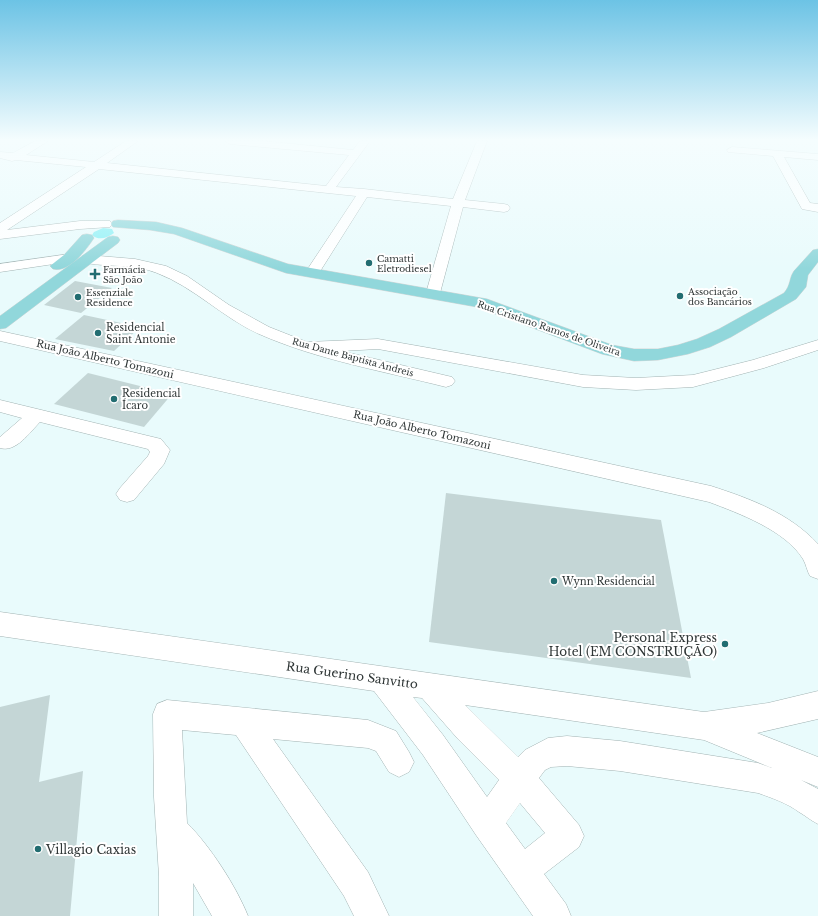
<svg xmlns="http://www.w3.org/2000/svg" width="818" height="916" font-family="'Libre Baskerville',serif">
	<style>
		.green { fill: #90f1f6 }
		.building { fill: #c4d6d6 }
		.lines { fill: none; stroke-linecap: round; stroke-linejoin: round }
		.minor-casing { stroke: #a2b3b3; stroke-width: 1 }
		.major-casing { stroke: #d5d7d7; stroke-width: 1 }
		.minor { fill: #fff; fill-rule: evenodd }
		.major { fill: #91d7db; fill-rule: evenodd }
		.poi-dot { fill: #226d71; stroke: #fff; stroke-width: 1.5 }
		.labels { text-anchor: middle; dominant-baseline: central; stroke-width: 4; stroke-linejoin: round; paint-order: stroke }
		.far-poi-label { font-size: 9px; fill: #2f3636; stroke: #fff; text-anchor: start }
		.far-street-label { font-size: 9px; fill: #2f3636; stroke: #fff }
		.poi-label { font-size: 10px; fill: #2f3636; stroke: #fff; text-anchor: start }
		.street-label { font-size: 10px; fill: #2f3636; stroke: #fff }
		.near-poi-label { font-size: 12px; fill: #2f3636; stroke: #fff; text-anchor: end }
		.near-street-label { font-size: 12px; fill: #2f3636; stroke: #fff }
	</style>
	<rect width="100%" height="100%" fill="#e9fbfc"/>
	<path class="green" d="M103,228l9,1 2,4c-6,5 -16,8 -22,2l2,-3z"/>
	<g class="building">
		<path d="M75,281l37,7 -31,25 -37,-8z"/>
		<path d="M84,315l56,12 -26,24 -59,-12z"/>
		<path d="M88,373l84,21 -28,33 -90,-23z"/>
		<path d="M446,493l215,27 30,158 -262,-36z"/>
		<path d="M50,695l-11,87 44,-11 -13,145h-70v-209z"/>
	</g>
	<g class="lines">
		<defs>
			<g id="minor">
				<path d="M35,141h13l-22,14 68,7 32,-21h12l-31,22 219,23 23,-31 -119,-11 -5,-3h38l90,9 7,-9h10l-34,46 28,2 89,10 24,-58h10l-22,59 39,4 4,1 2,3 -2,3 -4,1 -41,-5 -23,86 -2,3 -5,1 -5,-1 -2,-3 25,-87 -84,-9 -48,76 -2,3 -5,1 -5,-1 -2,-3 51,-77 -257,-27 -92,61 73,-9h30l2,3 -2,3 -30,2 -80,10v-16l86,-56 -70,-7 -4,1 -12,-3v-6l13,1z"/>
				<path d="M732,147l86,7v6l-34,-3 26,46 8,1v8l-16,-3 -29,-53 -45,-4 -1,-2z"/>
				<path d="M69,254l5,1 2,3 -2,3 -74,11v-8z"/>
				<path d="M87,255l48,4 31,7 21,10 42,29 40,22 38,15 71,-3 205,36 53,3 57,-3 60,-15 65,-20v10l-54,18 -71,19 -57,3 -53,-3 -205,-38 -37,2 111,26 3,4 -3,4 -6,2c-63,-16 -128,-27 -187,-53 -36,-16 -65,-47 -102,-61 -24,-10 -50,-5 -75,-11l-2,-3 2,-3z"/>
				<path d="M0,331l711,155c40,13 78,27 107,58v35l-8,-3c-3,-5 -4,-12 -7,-17 -18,-29 -65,-46 -94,-57l-709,-161z"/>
				<path d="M0,400l161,39 9,11 -6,14 -30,36 -7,2 -7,-2 -4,-6 4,-6 28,-32 2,-4 -2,-3 -108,-27c-10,10 -24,31 -40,26v-11l22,-19 -22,-6z"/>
				<path d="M0,612l704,100 64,-9 50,-12v28l-61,14 61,24v30l-17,-7 17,9v35c-8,-4 -12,-8 -19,-12 -12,-9 -27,-14 -41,-19l-138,-22 -53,-5 -16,1 -6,3 -6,8 40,47 5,11 -5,11 -35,27 22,30 5,12h-38l-57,-81 -53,-80 -49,-64 -374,-55zM413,697l9,1 36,41 41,41 -12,17 -44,-62zM465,705l239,35 68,28 -14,-5 -138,-22 -53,-5 -19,2 -23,12 -7,7zM520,803l25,30 -20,16 -19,-26z"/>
				<path d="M167,700l201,20 28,11 13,21 5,10 -5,10 -10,5 -10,-5 -13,-21 -8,-3 -95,-9 95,133 21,44h-35l-10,-20 -108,-161 -54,-5 5,93c23,23 49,63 61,93h-36l-19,-33v33h-34v-40l-5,-79 -1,-83 4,-10z"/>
			</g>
			<g id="major">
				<path d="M118,220l38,2 26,6 106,36 199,35 125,46 22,4h24l20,-4 19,-6 22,-10 65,-36c7,-8 5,-15 10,-22l19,-21 5,-1v13l-10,13 -2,12 -10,12 -65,38 -21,10 -22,7 -30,6 -24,1 -32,-7 -125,-47 -191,-34 -112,-39 -24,-4 -37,-3 -2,-3 2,-3z"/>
				<path d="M87,234l5,1 2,3c-8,12 -25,35 -41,31l-3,-3 14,-11 18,-20z"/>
				<path d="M113,236l5,1 2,3 -2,3 -112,85 -6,1v-13l108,-79z"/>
			</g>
		</defs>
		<use href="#minor" class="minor-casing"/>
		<use href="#major" class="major-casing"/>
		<use href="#minor" class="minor"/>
		<use href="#major" class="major"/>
	</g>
	<linearGradient id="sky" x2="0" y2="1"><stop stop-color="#6cc3e5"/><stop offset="0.52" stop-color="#f5fdfe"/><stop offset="1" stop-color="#f5fdfe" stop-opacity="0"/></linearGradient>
	<rect width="818" height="269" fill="url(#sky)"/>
	<g class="poi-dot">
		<circle cx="369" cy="263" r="4"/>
		<path d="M93 268h4v4h4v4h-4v4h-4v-4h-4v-4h4z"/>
		<circle cx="680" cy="296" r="4"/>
		<circle cx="78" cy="297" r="4"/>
		<circle cx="98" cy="333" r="4"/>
		<circle cx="114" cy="399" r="4"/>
		<circle cx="554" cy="581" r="4"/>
		<circle cx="725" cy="644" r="4"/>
		<circle cx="38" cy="849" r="4"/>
	</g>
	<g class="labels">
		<g class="far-poi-label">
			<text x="377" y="258">Camatti<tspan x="377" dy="10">Eletrodiesel</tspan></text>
			<text x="103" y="269">Farmácia<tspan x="103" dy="10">São João</tspan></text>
			<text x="688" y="291">Associação<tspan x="688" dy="10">dos Bancários</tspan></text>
			<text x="86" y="292">Essenziale<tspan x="86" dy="10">Residence</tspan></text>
		</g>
		<g class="far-street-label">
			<text transform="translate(549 328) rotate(19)">Rua Cristiano Ramos de Oliveira</text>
			<text transform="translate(353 357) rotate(15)">Rua Dante Baptista Andreis</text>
		</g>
		<g class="poi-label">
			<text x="106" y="327">Residencial<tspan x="106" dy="12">Saint Antonie</tspan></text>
			<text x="122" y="393">Residencial<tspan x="122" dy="12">Ícaro</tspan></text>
			<text x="562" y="581">Wynn Residencial</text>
		</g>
		<g class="street-label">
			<text transform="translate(105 359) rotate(13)">Rua João Alberto Tomazoni</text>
			<text transform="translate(422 430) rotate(13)">Rua João Alberto Tomazoni</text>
		</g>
		<g class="near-poi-label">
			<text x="717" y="637">Personal Express<tspan x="717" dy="14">Hotel (EM CONSTRUÇÃO)</tspan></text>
			<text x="46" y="849" text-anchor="start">Villagio Caxias</text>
		</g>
		<g class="near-street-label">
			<text transform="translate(352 675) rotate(8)">Rua Guerino Sanvitto</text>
		</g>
	</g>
</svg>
